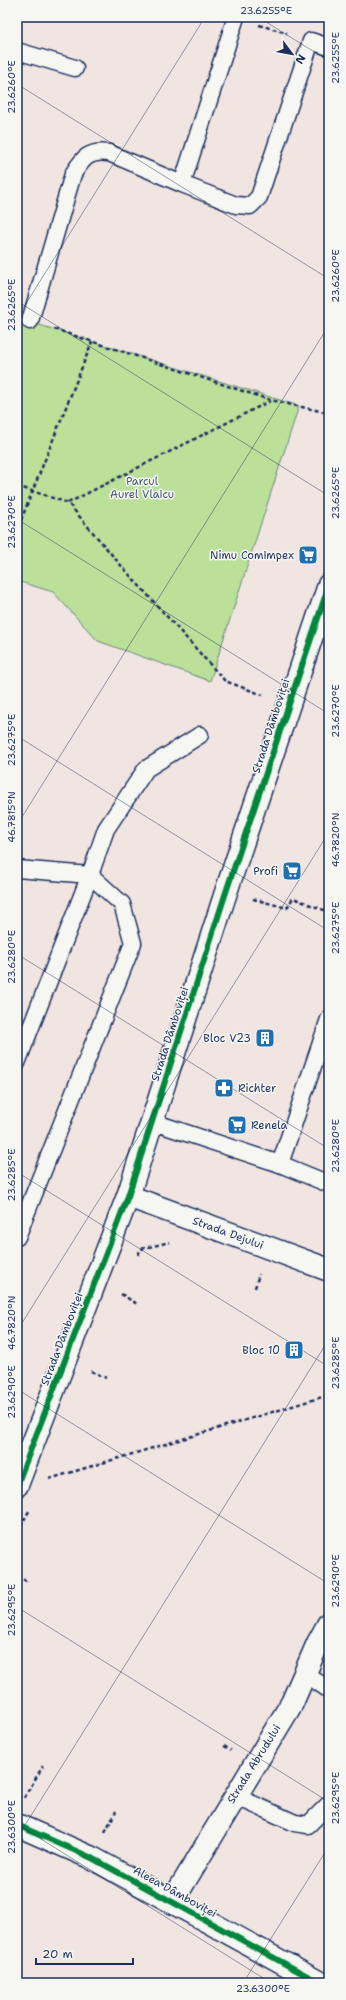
<svg xmlns="http://www.w3.org/2000/svg" width="346" height="2000" font-family="'Shantell Sans',sans-serif">
	<style>
		.green { fill: #bbe09a; stroke: #6b887c }
		.lines { fill: none; stroke-linecap: round; stroke-linejoin: round }
		.service-casing { stroke: #1b2f5e; stroke-width: 19 }
		.minor-casing { stroke: #1b2f5e; stroke-width: 25 }
		.tertiary-casing { stroke: #1b2f5e; stroke-width: 25 }
		.path { stroke: #1b2f5e; stroke-width: 2.5; stroke-dasharray: 4 3; stroke-linecap: butt }
		.service { stroke: #f6f6f2; stroke-width: 16 }
		.minor { stroke: #f6f6f2; stroke-width: 22 }
		.tertiary { stroke: #f6f6f2; stroke-width: 22 }
		.cycleway-casing { stroke: #f6f6f2; stroke-width: 8 }
		.cycleway { stroke: #00873e; stroke-width: 6 }
		.ticks { fill: none; stroke: #1b2f5e; stroke-width: 1; stroke-opacity: 0.45 }
		.labels { text-anchor: middle; dominant-baseline: central; stroke-width: 3; stroke-linejoin: round; paint-order: stroke }
		.park-label { font-size: 11px; fill: #435b6d; stroke: #f6f6f2 }
		.poi-label { font-size: 11px; fill: #1b2f5e; stroke: #f6f6f2; text-anchor: end }
		.street-label { font-size: 11px; fill: #1b2f5e; stroke: #f6f6f2 }
		.neatline { fill: none; stroke: #1b2f5e; stroke-width: 1.5 }
		.ticks-label { font-size: 10px; text-anchor: middle; fill: #1b2f5e }
	</style>
	<rect width="100%" height="100%" fill="#f1e5e2"/>
	<filter id="ink" filterUnits="userSpaceOnUse"><feTurbulence type="fractalNoise" baseFrequency=".025" numOctaves="2"/><feDisplacementMap in="SourceGraphic" scale="8" xChannelSelector="R" yChannelSelector="G"/><feConvolveMatrix kernelMatrix="1 2 1 2 8 2 1 2 1" color-interpolation-filters="sRGB"/></filter>
	<g filter="url(#ink)">
		<path class="green" d="M17,318l282,88 -89,275 -112,-40 -45,-49 -36,-11z"/>
		<g class="lines">
			<defs>
				<g id="service">
					<path d="M236,17l-54,167 54,21 14,1 9,-9 52,-156 18,6"/>
					<path d="M17,51l58,17"/>
					<path d="M30,321l43,-147c10,-16 16,-24 36,-21l73,31"/>
					<path d="M17,869l73,6 32,29 11,39 -116,294"/>
					<path d="M17,1063l73,-188 16,-46 40,-60 54,-34"/>
					<path d="M153,1122l127,42 49,-145"/>
					<path d="M280,1164l49,20"/>
					<path d="M306,1674l23,16"/>
					<path d="M235,1796l60,27 13,2 21,-21"/>
				</g>
				<g id="minor">
					<path d="M128,1196l201,74"/>
					<path d="M17,1825l75,33 228,125"/>
					<path d="M172,1902l120,-199 26,-60 11,-20"/>
				</g>
				<path id="tertiary" d="M17,1485l111,-289 98,-304 103,-307"/>
			</defs>
			<use href="#service" class="service-casing"/>
			<use href="#minor" class="minor-casing"/>
			<use href="#tertiary" class="tertiary-casing"/>
			<g class="path">
				<path d="M259,25l28,8"/>
				<path d="M54,329l216,71 59,13"/>
				<path d="M17,486l51,17 50,59 107,119 38,14"/>
				<path d="M68,503l202,-102"/>
				<path d="M21,520l71,-178"/>
				<path d="M253,899l34,9 6,-10 36,14"/>
				<path d="M138,1255l3,-6 29,-7"/>
				<path d="M255,1288l4,-14"/>
				<path d="M121,1294l16,10"/>
				<path d="M91,1371l15,7"/>
				<path d="M49,1479l280,-84"/>
				<path d="M17,1533l12,-22"/>
				<path d="M17,1576l11,6"/>
				<path d="M224,1746l7,4"/>
				<path d="M24,1798l19,-32"/>
				<path d="M105,1832l11,-21"/>
			</g>
			<use href="#service" class="service"/>
			<use href="#minor" class="minor"/>
			<use href="#tertiary" class="tertiary"/>
			<defs>
				<g id="cycleway">
					<path d="M17,1485l111,-289 98,-304 103,-307"/>
					<path d="M17,1825l75,33 228,125"/>
				</g>
			</defs>
			<use href="#cycleway" class="cycleway-casing"/>
			<use href="#cycleway" class="cycleway"/>
		</g>
	</g>
	<path class="ticks" d="M258,17l71,44M17,84l312,195M17,301l312,195M17,318l188,-301M17,519l312,195M17,736l312,195M17,825l312,-500M17,954l312,195M17,1172l312,195M17,1331l312,-499M17,1389l312,195M17,1607l312,195M17,1824l254,159M17,1838l312,-499M243,1983l86,-137"/>
	<defs>
		<symbol id="supermarket-square" viewBox="-11 -11 22 22"><rect x="-9" y="-9" width="18" height="18" rx="4" fill="#1f6fb2" stroke="#f6f6f2"/><path d="M-6-5.5h2.5l.6 2H6L4.5 2H-2.5L-4.4-4H-6ZM-1.5 3.2a1.3 1.3 0 1 0 .1 0ZM3 3.2a1.3 1.3 0 1 0 .1 0Z" fill="#fff"/></symbol>
		<symbol id="building-square" viewBox="-11 -11 22 22"><rect x="-9" y="-9" width="18" height="18" rx="4" fill="#1f6fb2" stroke="#f6f6f2"/><path d="M-4-6H4V6H1V3H-1V6H-4ZM-2.5-4.3h1.7v1.8h-1.7ZM.8-4.3h1.7v1.8H.8ZM-2.5-1h1.7V.8h-1.7ZM.8-1h1.7V.8H.8Z" fill="#fff"/></symbol>
		<symbol id="pharmacy-square" viewBox="-11 -11 22 22"><rect x="-9" y="-9" width="18" height="18" rx="4" fill="#1f6fb2" stroke="#f6f6f2"/><path d="M-2-6h4v4h4v4h-4v4h-4v-4h-4v-4h4Z" fill="#fff"/></symbol>
	</defs>
	<g fill-rule="evenodd">
		<use href="#supermarket-square" x="297" y="544" width="22" height="22"/>
		<use href="#supermarket-square" x="281" y="860" width="22" height="22"/>
		<use href="#building-square" x="254" y="1027" width="22" height="22"/>
		<use href="#pharmacy-square" x="213" y="1077" width="22" height="22"/>
		<use href="#supermarket-square" x="226" y="1114" width="22" height="22"/>
		<use href="#building-square" x="283" y="1339" width="22" height="22"/>
	</g>
	<g class="labels">
		<g class="park-label">
			<text x="142" y="481">Parcul<tspan x="142" dy="13">Aurel Vlaicu</tspan></text>
		</g>
		<g class="poi-label">
			<text x="294" y="555">Nimu Comimpex</text>
			<text x="278" y="871">Profi</text>
			<text x="251" y="1038">Bloc V23</text>
			<text x="238" y="1088" text-anchor="start">Richter</text>
			<text x="251" y="1125" text-anchor="start">Renela</text>
			<text x="280" y="1350">Bloc 10</text>
		</g>
		<g class="street-label">
			<text transform="translate(271 726) rotate(-72)">Strada Dâmboviței</text>
			<text transform="translate(170 1034) rotate(-72)">Strada Dâmboviței</text>
			<text transform="translate(228 1233) rotate(20)">Strada Dejului</text>
			<text transform="translate(62 1339) rotate(-69)">Strada Dâmboviței</text>
			<text transform="translate(254 1764) rotate(-58)">Strada Abrudului</text>
			<text transform="translate(175 1892) rotate(29)">Aleea Dâmboviței</text>
		</g>
	</g>
	<rect width="346" height="2000" fill="none" stroke="#f6f6f2" stroke-width="44"/>
	<g transform="translate(292 54) rotate(122)" stroke="#f6f6f2" stroke-width="3" paint-order="stroke">
	<path d="M0-3L7 15L0 10L-7 15Z" fill="#1b2f5e"/>
	<text y="-6" font-size="11" font-weight="bold" text-anchor="middle" fill="#1b2f5e">N</text>
	</g>
	<path d="M36 1958v6h97v-6" fill="none" stroke="#1b2f5e" stroke-width="2"/>
	<text x="42" y="1958" font-size="12" fill="#1b2f5e" stroke="#f6f6f2" stroke-width="3" paint-order="stroke">20 m</text>
	<rect x="22" y="22" width="302" height="1956" class="neatline"/>
	<g class="ticks-label">
		<text x="266" y="14">23.6255°E</text>
		<text transform="translate(335 58) rotate(-90)" y="4">23.6255°E</text>
		<text transform="translate(11 87) rotate(-90)" y="4">23.6260°E</text>
		<text transform="translate(335 276) rotate(-90)" y="4">23.6260°E</text>
		<text transform="translate(11 305) rotate(-90)" y="4">23.6265°E</text>
		<text transform="translate(335 493) rotate(-90)" y="4">23.6265°E</text>
		<text transform="translate(11 522) rotate(-90)" y="4">23.6270°E</text>
		<text transform="translate(335 711) rotate(-90)" y="4">23.6270°E</text>
		<text transform="translate(11 740) rotate(-90)" y="4">23.6275°E</text>
		<text transform="translate(11 817) rotate(-90)" y="4">46.7815°N</text>
		<text transform="translate(335 840) rotate(-90)" y="4">46.7820°N</text>
		<text transform="translate(335 928) rotate(-90)" y="4">23.6275°E</text>
		<text transform="translate(11 957) rotate(-90)" y="4">23.6280°E</text>
		<text transform="translate(335 1146) rotate(-90)" y="4">23.6280°E</text>
		<text transform="translate(11 1175) rotate(-90)" y="4">23.6285°E</text>
		<text transform="translate(11 1323) rotate(-90)" y="4">46.7820°N</text>
		<text transform="translate(335 1363) rotate(-90)" y="4">23.6285°E</text>
		<text transform="translate(11 1392) rotate(-90)" y="4">23.6290°E</text>
		<text transform="translate(335 1581) rotate(-90)" y="4">23.6290°E</text>
		<text transform="translate(11 1610) rotate(-90)" y="4">23.6295°E</text>
		<text transform="translate(335 1798) rotate(-90)" y="4">23.6295°E</text>
		<text transform="translate(11 1827) rotate(-90)" y="4">23.6300°E</text>
		<text x="263" y="1992">23.6300°E</text>
	</g>
</svg>
